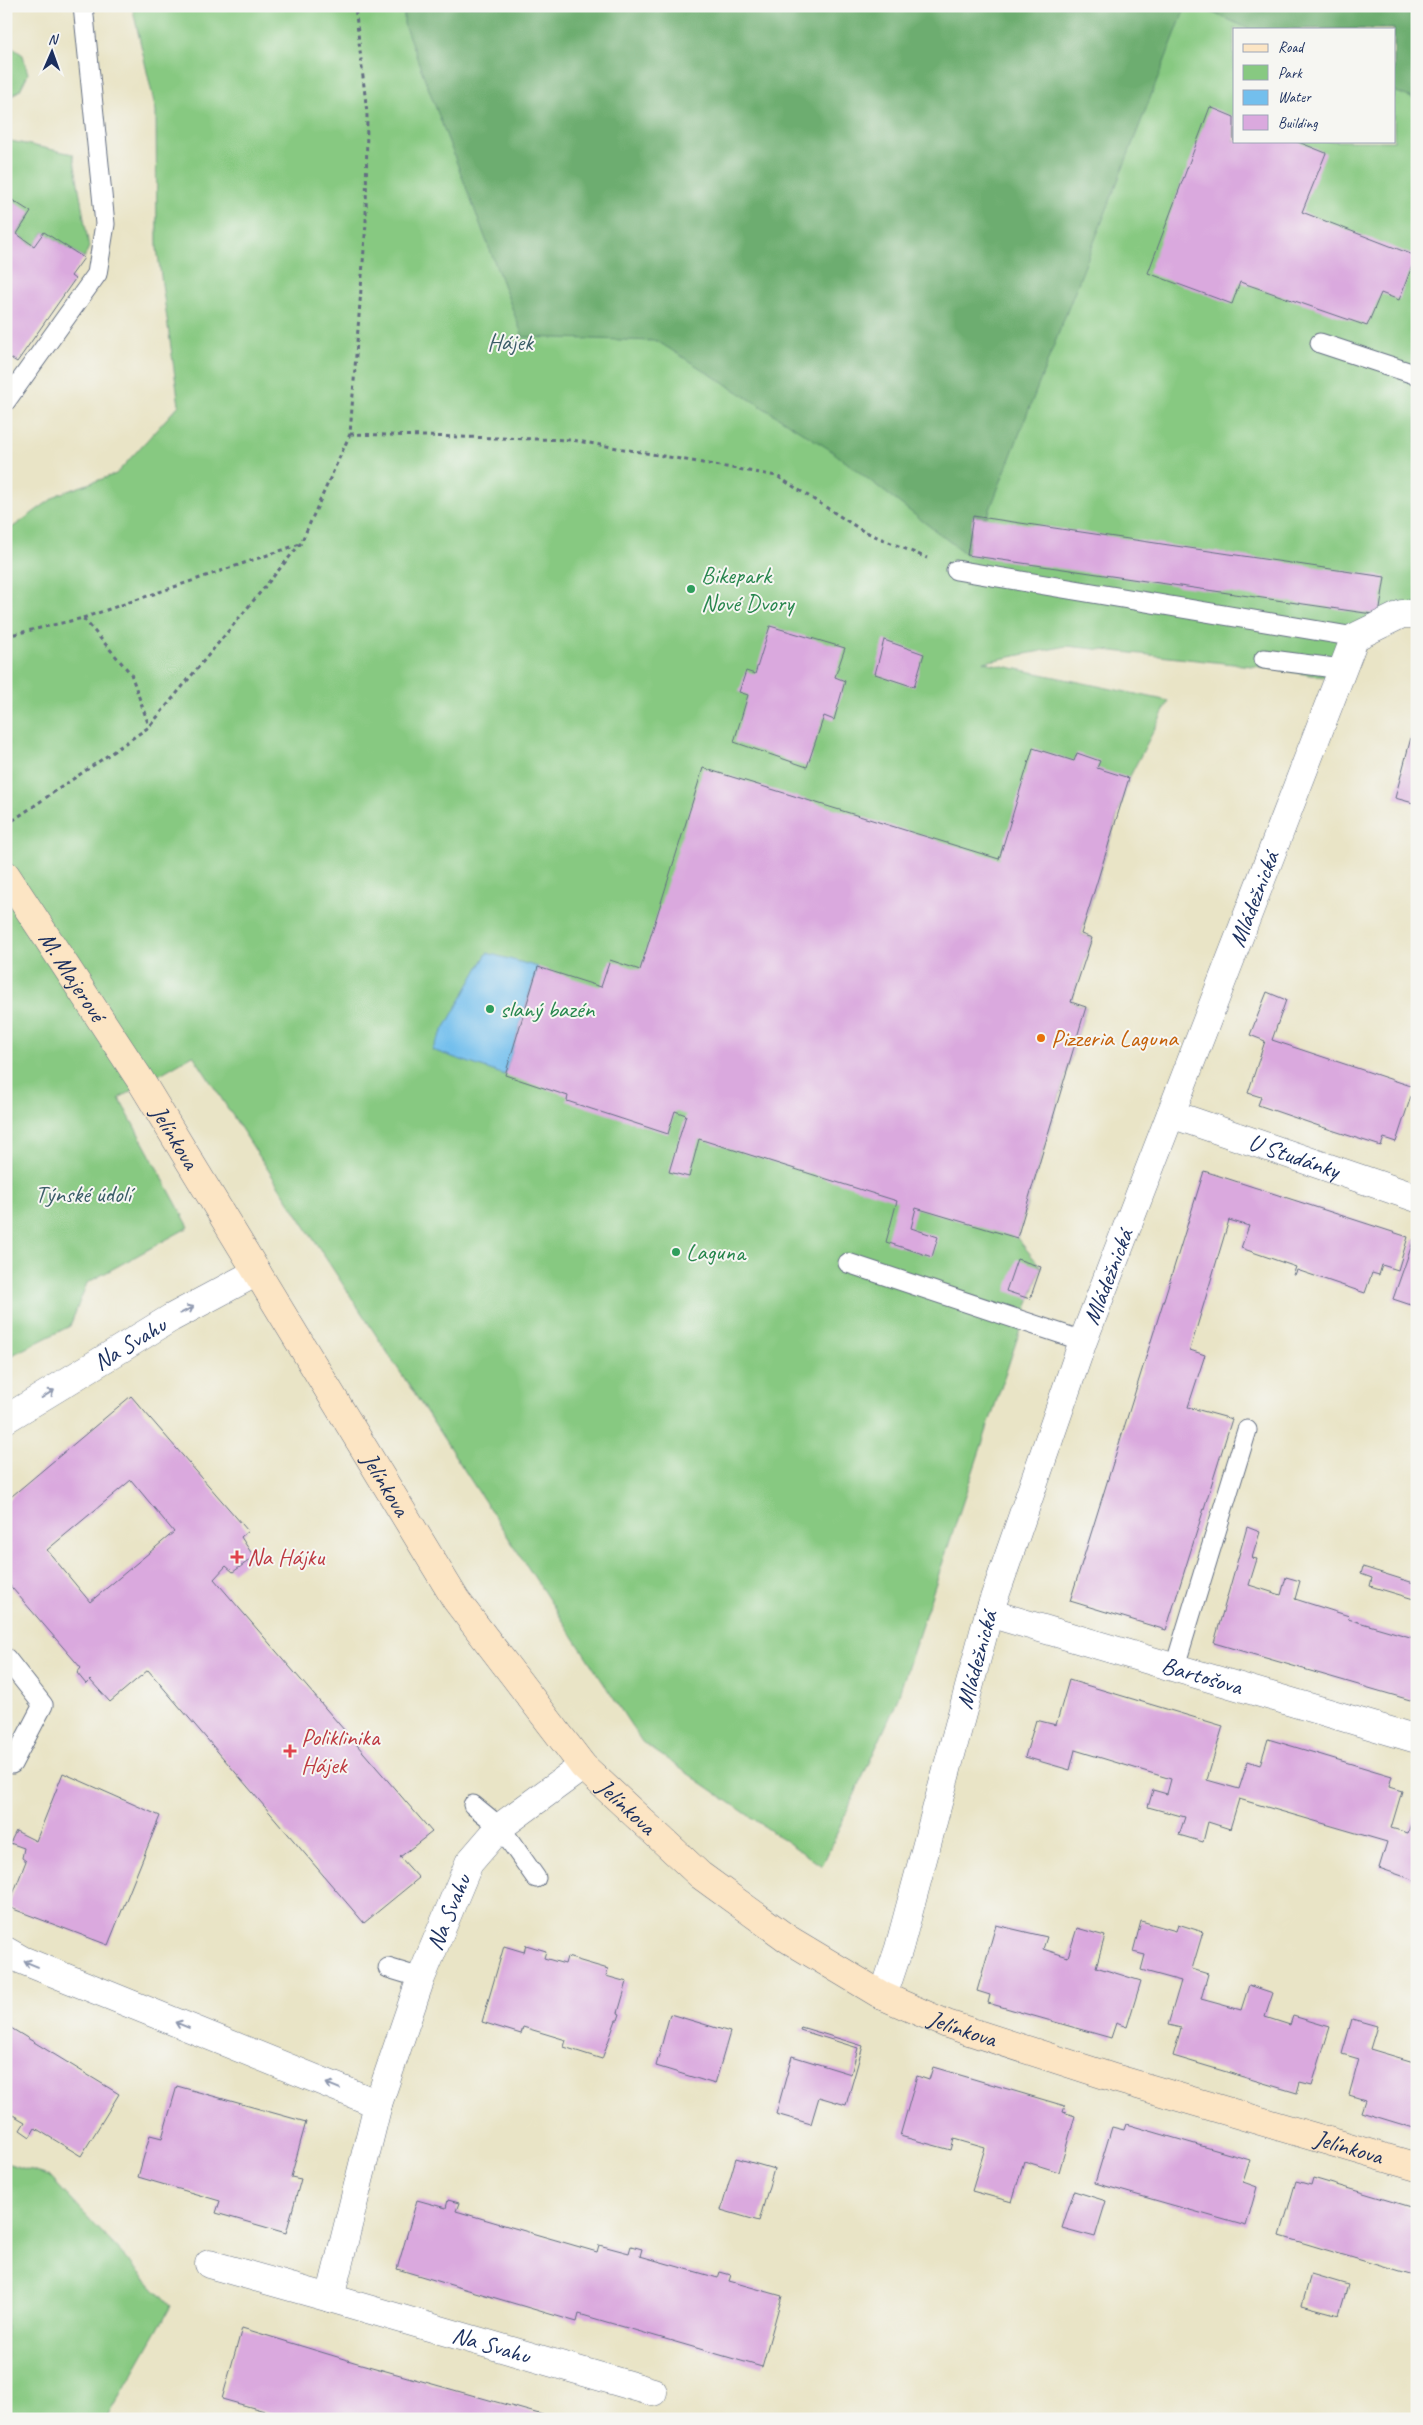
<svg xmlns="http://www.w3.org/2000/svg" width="1423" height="2425" font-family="Caveat,sans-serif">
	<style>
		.green { fill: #87c981; stroke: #517c70; fill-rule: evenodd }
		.forest { fill: #6dad6f; stroke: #446e66 }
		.water { fill: #73bfed; stroke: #4777a6 }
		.building { fill: #daa9de; fill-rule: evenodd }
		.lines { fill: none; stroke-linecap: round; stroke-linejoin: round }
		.lane-casing { stroke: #636e82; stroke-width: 21 }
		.street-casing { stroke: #636e82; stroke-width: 29 }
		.secondary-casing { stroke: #636e82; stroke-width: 29 }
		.path { stroke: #636e82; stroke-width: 3; stroke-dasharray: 4 4; stroke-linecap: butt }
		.lane { stroke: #fff; stroke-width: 19 }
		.street { stroke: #fff; stroke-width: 28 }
		.secondary { stroke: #fce5c4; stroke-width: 28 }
		.oneway { stroke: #8d97ae }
		.leisure-dot { fill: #2e9e5b; stroke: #f6f6f2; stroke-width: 2 }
		.food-dot { fill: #e8710a; stroke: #f6f6f2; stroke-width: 2 }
		.health-dot { fill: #e0444e; stroke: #f6f6f2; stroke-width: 2 }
		.labels { text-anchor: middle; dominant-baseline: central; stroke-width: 4; stroke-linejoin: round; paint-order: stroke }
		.park-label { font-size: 24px; fill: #3b5d68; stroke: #f6f6f2 }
		.leisure-label { font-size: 24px; fill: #27864d; stroke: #f6f6f2; text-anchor: start }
		.street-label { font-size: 24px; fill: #1b2f5e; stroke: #f6f6f2 }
		.food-label { font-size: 24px; fill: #c56008; stroke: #f6f6f2; text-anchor: start }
		.health-label { font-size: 24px; fill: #be3a42; stroke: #f6f6f2; text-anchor: start }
	</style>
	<rect width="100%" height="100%" fill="#f6f6f2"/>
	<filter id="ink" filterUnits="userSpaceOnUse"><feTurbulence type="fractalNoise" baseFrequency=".02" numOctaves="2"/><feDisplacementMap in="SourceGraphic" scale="10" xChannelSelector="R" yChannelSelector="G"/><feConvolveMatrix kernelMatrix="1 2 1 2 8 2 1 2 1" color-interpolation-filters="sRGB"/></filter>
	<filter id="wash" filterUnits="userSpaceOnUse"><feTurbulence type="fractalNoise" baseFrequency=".0096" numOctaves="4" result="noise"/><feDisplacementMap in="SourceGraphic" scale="20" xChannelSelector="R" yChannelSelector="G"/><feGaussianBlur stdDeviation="1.12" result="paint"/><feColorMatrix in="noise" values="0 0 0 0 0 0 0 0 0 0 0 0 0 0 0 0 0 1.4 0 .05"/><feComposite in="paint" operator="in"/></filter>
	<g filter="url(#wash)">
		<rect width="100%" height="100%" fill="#e9e4c6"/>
		<g class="green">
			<path d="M132,6h1285v608l-60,36 -27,28 -69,-11 -194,-21 -83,16 185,39 -40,77 -48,156 11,4 -21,64 15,5 -69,231 24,29 -146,439 -73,160 -180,-124 -449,-687 -74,43 70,129 -102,56 -17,43 -64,32v-826l53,-38 57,-20 63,-69 -22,-157 -1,-137zM1234,29h160v112h-160z"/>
			<path d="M6,43l17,12 5,19 -8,16 -14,10z"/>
			<path d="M6,140l67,14 16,93 -5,11 -40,-26 -10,14 -17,-12 14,-21 -25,-17z"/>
			<path d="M6,2163l43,13 122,130 -64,113h-101z"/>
		</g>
		<g class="forest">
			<path d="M404,6h782l-199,511 -14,-1 -6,39 -138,-106 -172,-108 -134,-4 -119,-313z"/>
			<path d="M1197,6h220v94l-23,-9v-62h-144z"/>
		</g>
		<path class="water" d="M487,953l51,14 -33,108 -73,-25z"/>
		<g id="blocks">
			<g class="building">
				<path d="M1210,107l24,10v24h62l30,12 -24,59 114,44 -17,44 -18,-7 -14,33 -127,-44 -8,22 -84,-31z"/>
				<path d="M6,196l25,16 -14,22 17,12 10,-14 40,26 -13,18 4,3 -58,83 -11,-7z"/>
				<path d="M973,516l412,61 -6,38 -412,-60z"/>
				<path d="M770,626l75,22 -10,29 10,4 -11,39 -10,-4 -17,51 -73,-25 14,-47 -9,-3 7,-21 9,3z"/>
				<path d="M884,640l40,14 -10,33 -39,-13z"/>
				<path d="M1413,730l4,1v73l-22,-6z"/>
				<path d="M1033,748l41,13 3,-8 23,8 -3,7 32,10 -48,156 11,4 -21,64 15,5 -69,231 -101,-30 -5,20 27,9 -6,20 -46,-15 11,-41 -198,-62 -10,38 -20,-5 17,-57 -11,-4 -7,23 -101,-33 1,-5 -63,-21 33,-108 63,20 9,-27 30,10 63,-202 296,91z"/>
				<path d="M1267,992l19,8 -14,40 142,47 -18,55 -12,-4 -3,8 -62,-20 -61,-21 3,-8 -13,-4 17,-52 -15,-6z"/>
				<path d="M1204,1171l204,66 -10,33 -16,-5 -3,10 -7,-2 -7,20 -68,-23 -2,5h-2l3,-8 -55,-19 8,-22 -20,-6 -39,130 15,5 -17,52 44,12 -66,211 -96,-29z"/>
				<path d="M1414,1239l3,1v67l-24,-8z"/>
				<path d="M1017,1259l24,8 -11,32 -24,-8z"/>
				<path d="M131,1396l117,135 -7,6 13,20 -21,15 -7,-6 -12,13 218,253 -32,25 19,21 -55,45 -216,-253 -38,32 -20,-22 -4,4 -9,-11 4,-5 -75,-87v-80zM131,1480l43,52 -84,70 -43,-52z"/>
				<path d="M1247,1527l13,5 -8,26 5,1 -8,26 32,10 5,-18 14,4 -5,18 54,17 -1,3 69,20v63l-203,-59z"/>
				<path d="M1363,1567l54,17v16l-47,-14 2,-8 -11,-4z"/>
				<path d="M1069,1680l154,46 -16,54 32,9 9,-28 12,4 8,-26 124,37 -3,11 13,4 -11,37 17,5 9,-29v77l-38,-13 8,-26 -148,-43 -9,30 -22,-7 -5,20 -24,-7 6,-18 -37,-10 5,-17 14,4 4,-15 -96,-29 -5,20 -45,-13 11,-37 20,5z"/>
				<path d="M63,1773l97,43 -52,129 -100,-38 18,-46 -4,-3 2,-10 -14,-5 6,-12 20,10z"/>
				<path d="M1141,1921l35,10 2,-7 25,8 -11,37 16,5 -7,25 40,11 8,-25 24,8 -8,24 25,8 3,-9 37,11 -18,58 -12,-3 -3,11 -124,-37 8,-28 -13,-3 13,-44 -40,-11 4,-15 -12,-3z"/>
				<path d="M996,1925l51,12 -4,12 25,8 9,-29 28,8 -9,31 45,14 -14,46 -11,-4 -5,15 -123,-35 2,-8 -13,-4z"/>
				<path d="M526,1945l20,6 -2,7 21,6 2,-7 41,12 -2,7 21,6 -9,31 2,1 -2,6h-2l-14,39 -38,-12 2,-7 -43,-13 -2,7 -39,-12 22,-76 20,6z"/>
				<path d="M670,2014l60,18 -15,52 -59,-18z"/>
				<path d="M1352,2019l25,7 -7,23 47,14v66l-56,-17 4,-12 -16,-5 10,-36 -17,-5z"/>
				<path d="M6,2025l113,69 -38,62 -46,-28 -5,9 -10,-7 5,-8 -19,-11z"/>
				<path d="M801,2027l62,19 -17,59 -27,-8 -8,27 -35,-10 16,-58 59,18 7,-26 -58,-18z"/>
				<path d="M933,2067l132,39 -2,6 12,4 -16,56 -35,-11 -12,41 -40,-11 13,-43 -31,-9 -3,11 -51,-14 17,-60 12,4z"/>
				<path d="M177,2086l129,36 -15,55 10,2 -15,54 -70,-20 4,-12 -82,-24 12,-42 12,3z"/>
				<path d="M1126,2124l124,36 -7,22 14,5 -11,39 -151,-43 17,-56 12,3z"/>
				<path d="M736,2158l38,11 -15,52 -38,-11z"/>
				<path d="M1313,2178l104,31v68l-137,-41 16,-55 15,4z"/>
				<path d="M1074,2191l32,10 -11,36 -33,-9z"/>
				<path d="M417,2200l29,8 2,-8 11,3 -3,8 141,41 2,-7 30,8 2,-7 11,3 -2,7 78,22 2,-6 11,3 -2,6 53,15 -20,71 -183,-53 -2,8 -180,-53z"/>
				<path d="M1311,2274l37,11 -9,30 -37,-10z"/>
				<path d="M242,2328l112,34 203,57h-264l-71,-20z"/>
			</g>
		</g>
	</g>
	<g filter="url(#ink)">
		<use href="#blocks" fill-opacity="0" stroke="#636e82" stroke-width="1"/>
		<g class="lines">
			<defs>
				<g id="lane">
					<path d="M1320,343l97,32"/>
					<path d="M6,401l91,-127 8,-50 -22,-218"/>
					<path d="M956,570l399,67"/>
					<path d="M1264,659l78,10"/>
					<path d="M848,1263l235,78"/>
					<path d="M6,1658l37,47 -31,59"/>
					<path d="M1175,1666l72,-236"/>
					<path d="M473,1805l27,22 36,51"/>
					<path d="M388,1968l33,10"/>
				</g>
				<g id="street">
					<path id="s1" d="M1171,1114l246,84"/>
					<path id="s2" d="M6,1419l165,-101 86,-46"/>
					<path id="s3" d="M989,1613l428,126"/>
					<path d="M6,1951l16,9 356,144"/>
					<path id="s4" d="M883,1996l16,-48 90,-335 94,-272 272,-704 47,-23h15"/>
					<path id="s5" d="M209,2264l121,34 48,-194 43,-126 48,-115 31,-36 83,-61"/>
					<path id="s6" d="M330,2298l323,94"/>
				</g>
				<g id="secondary">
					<path id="s7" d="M6,875l133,203 317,522 127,166 117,109 88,64 95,57 64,28 167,54 303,89"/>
				</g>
			</defs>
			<use href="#lane" class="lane-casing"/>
			<use href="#street" class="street-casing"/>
			<use href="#secondary" class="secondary-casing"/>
			<g class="path">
				<path d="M350,434l222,6 205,36 86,55 64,27"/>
				<path d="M83,618l217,-74"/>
				<path d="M6,636l77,-18 48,56 18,52"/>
				<path d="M6,825l143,-98 152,-184 49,-109 16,-211 1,-110 -12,-107"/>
			</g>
			<use href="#lane" class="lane"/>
			<use href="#street" class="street"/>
			<use href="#secondary" class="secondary"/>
		</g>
		<defs><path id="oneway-shaft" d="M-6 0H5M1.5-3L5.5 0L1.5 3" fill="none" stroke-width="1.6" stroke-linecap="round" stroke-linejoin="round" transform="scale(1.25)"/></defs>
		<g class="oneway">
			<use href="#oneway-shaft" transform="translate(187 1310) rotate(-28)"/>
			<use href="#oneway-shaft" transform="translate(48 1394) rotate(-32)"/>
			<use href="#oneway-shaft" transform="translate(31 1964) rotate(-158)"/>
			<use href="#oneway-shaft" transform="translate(182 2025) rotate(-158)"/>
			<use href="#oneway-shaft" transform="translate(333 2086) rotate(-158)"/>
		</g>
	</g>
	<g class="leisure-dot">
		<circle cx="691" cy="589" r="5"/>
		<circle cx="490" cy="1009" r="5"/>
		<circle cx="676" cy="1252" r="5"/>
	</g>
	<circle class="food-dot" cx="1041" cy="1038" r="5"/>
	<g class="health-dot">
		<path d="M234.5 1549.5h5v5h5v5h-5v5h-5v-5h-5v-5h5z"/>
		<path d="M287.5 1743.5h5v5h5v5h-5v5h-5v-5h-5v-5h5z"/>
	</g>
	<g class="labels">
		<g class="park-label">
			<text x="510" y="342">Hájek</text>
			<text x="83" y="1194">Týnské údolí</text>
		</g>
		<g class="leisure-label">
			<text x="701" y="575">Bikepark<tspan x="701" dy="28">Nové Dvory</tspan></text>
			<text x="500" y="1009">slaný bazén</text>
			<text x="686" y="1252">Laguna</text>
		</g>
		<g class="street-label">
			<text stroke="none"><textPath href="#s4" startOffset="1159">Mládežnická</textPath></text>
			<text stroke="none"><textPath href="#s7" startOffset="121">M. Majerové</textPath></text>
			<text stroke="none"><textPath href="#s7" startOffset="312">Jelínkova</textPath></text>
			<text stroke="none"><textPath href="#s1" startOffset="130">U Studánky</textPath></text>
			<text stroke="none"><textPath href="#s4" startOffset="754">Mládežnická</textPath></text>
			<text stroke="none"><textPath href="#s2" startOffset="145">Na Svahu</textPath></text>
			<text stroke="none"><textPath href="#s7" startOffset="718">Jelínkova</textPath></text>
			<text stroke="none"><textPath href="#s4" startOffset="349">Mládežnická</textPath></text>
			<text stroke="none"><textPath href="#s3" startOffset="222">Bartošova</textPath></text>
			<text stroke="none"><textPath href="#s7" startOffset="1122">Jelínkova</textPath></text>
			<text stroke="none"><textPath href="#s5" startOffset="530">Na Svahu</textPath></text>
			<text stroke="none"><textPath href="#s7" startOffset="1528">Jelínkova</textPath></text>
			<text stroke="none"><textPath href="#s7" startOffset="1932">Jelínkova</textPath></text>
			<text stroke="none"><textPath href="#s6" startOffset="168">Na Svahu</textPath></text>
		</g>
		<g class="food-label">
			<text x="1051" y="1038">Pizzeria Laguna</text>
		</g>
		<g class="health-label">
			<text x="247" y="1557">Na Hájku</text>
			<text x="301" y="1737">Poliklinika<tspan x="301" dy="28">Hájek</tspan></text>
		</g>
	</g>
	<rect width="1423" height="2425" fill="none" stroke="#f6f6f2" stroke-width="25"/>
	<rect x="1233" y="28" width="162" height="115" fill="#f6f6f2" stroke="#9ea6b7"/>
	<rect x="1243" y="44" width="25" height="8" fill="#fce5c4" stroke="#9ea6b7"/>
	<text x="1278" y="52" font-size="15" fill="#1b2f5e">Road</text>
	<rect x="1243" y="65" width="25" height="15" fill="#87c981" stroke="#9ea6b7"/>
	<text x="1278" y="78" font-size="15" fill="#1b2f5e">Park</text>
	<rect x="1243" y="90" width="25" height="15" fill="#73bfed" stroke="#9ea6b7"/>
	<text x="1278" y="102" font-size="15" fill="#1b2f5e">Water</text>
	<rect x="1243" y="115" width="25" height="15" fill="#daa9de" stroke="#9ea6b7"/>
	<text x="1278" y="128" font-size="15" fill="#1b2f5e">Building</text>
	<g transform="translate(52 52) rotate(2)" stroke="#f6f6f2" stroke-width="4" paint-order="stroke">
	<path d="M0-4L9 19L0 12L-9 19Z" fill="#1b2f5e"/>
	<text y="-8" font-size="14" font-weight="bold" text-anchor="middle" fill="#1b2f5e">N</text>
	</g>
</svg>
